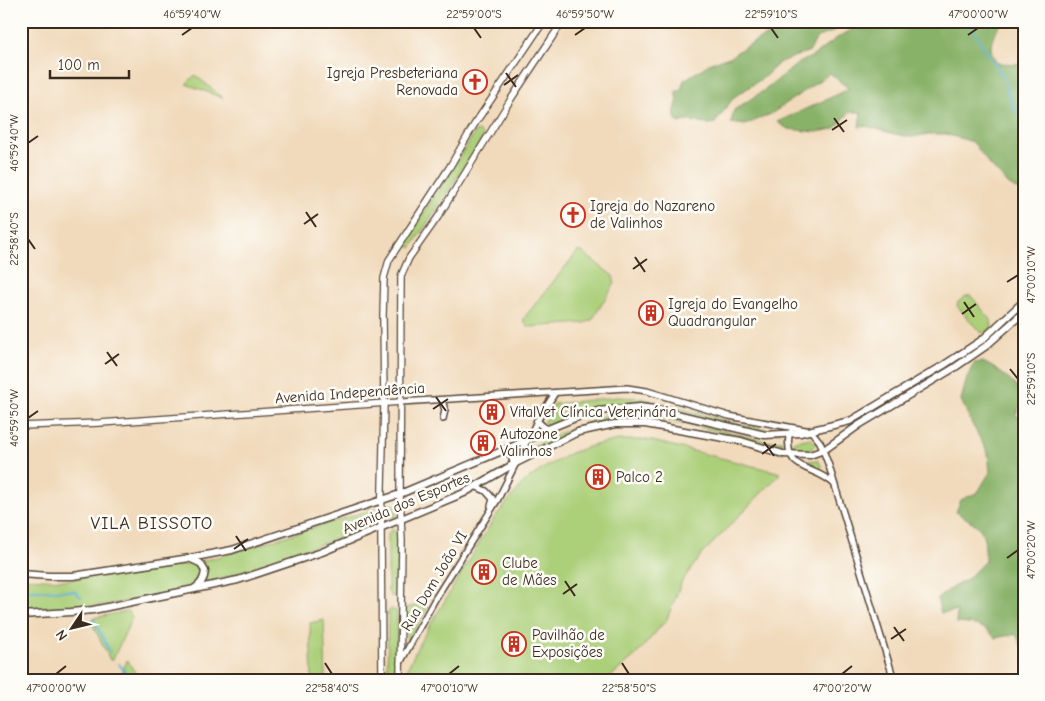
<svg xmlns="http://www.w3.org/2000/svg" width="1045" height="701" font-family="'Comic Neue',sans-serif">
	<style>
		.green { fill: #accf79; stroke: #747c4c }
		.forest { fill: #89b269; stroke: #626e44 }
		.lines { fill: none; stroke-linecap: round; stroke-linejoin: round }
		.stream { stroke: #58b2d6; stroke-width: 2 }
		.tertiary-casing { stroke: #564436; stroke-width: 8 }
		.secondary-casing { stroke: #564436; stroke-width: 8 }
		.primary-casing { stroke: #564436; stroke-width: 9 }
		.tertiary { stroke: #fff; stroke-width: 5 }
		.secondary { stroke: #fff; stroke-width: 5.5 }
		.primary { stroke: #fff; stroke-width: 6 }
		.ticks { fill: none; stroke: #3b2a1e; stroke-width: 2 }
		.labels { text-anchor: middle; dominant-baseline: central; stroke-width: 5; stroke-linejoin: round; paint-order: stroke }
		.poi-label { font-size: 15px; fill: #3b2a1e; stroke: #fdfcf7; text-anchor: start }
		.street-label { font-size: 15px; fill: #3b2a1e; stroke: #fdfcf7 }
		.quarter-label { font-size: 18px; letter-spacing: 1px; fill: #3b2a1e; stroke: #fdfcf7 }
		.neatline { fill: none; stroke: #3b2a1e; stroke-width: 2 }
		.ticks-label { font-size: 12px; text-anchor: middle; fill: #3b2a1e }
	</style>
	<rect width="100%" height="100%" fill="#fdfcf7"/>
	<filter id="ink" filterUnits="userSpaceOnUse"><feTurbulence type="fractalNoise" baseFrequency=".02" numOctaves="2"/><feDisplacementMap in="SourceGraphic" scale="10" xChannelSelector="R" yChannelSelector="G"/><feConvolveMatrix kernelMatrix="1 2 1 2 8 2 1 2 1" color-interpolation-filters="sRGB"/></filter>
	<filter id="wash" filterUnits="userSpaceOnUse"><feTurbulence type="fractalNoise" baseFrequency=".0096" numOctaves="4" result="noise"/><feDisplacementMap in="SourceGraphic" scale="20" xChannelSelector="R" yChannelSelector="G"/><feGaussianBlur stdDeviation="1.12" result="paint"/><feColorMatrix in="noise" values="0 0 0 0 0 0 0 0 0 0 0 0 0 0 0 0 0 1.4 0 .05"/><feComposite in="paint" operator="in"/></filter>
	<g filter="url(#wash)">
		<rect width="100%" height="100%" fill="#f1dabb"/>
		<g class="green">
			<path d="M195,75l28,23 -37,-14z"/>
			<path d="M479,131l4,4 -1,4 -71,109 -6,-4v-2l68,-106 2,-4z"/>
			<path d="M578,251l4,1 31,24 2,7 -23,37 -7,3 -57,4 -4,-4v-5z"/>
			<path d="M966,296h5l20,24 1,8 -8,5 -4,-1 -23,-26 1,-4z"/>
			<path d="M618,397l22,1 103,27 38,7 -15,1 -109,-27 -20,-1 -63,8 -26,14 -5,-4 11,-19z"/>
			<path d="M636,413l35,4 94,24h17l1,12c-46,-16 -119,-41 -167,-34 -32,5 -60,21 -88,36l3,-8 29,-14 44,-17z"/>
			<path d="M811,438l5,5 -5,7 -13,1 -5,-3 -1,-5 3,-2z"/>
			<path d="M618,440h31l132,33 -79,81 -20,27 -15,38 -29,34 -31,27h-199v-13l12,-25 75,-125 29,-35 20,-14 27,-15 20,-7z"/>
			<path d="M818,460l4,7 -4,3 -11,-4 -2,-3 2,-2z"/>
			<path d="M394,504l3,3 -1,10 -8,1 -3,-10 2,-2z"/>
			<path d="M377,508c3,7 4,11 -1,17l-158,55 -31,9 -54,12 -53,7 -59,3v-33l45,2 79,-12 39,-3 41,-10z"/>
			<path d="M392,529l6,4 -1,57 -1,4 -3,3 -3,-2 -2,-4v-57z"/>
			<path d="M424,604l4,3 -21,36 -2,-35z"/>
			<path d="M391,609l6,2v69h-10l1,-68z"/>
			<path d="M128,611l4,6 -1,3 -17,37 -2,3h-2l-19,-39 2,-3z"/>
			<path d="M324,620l2,60h-14l-2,-57z"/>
			<path d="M127,660l13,20h-21z"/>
		</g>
		<g class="forest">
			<path d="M809,21h11l3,5 24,-5 -17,12 -13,4 -7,14 -30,11 -17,16 -29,19 -19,26c-15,4 -21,-6 -36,0 -8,-7 -3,-15 -1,-24l-3,-7 6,-2 3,-10 5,-3 23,-15 18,-5 13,-9 37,-20c10,-1 15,2 25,0z"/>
			<path d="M855,21h149c-12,13 -18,27 -7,42l27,1v135l-2,-6 -14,-9 -19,-20 -16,-22 -27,-8h-16l-18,3 -18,-3 -28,-8 -7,1 2,-15h-11l-16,17 -18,3 -28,-3 -11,-7 72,-33 -19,-16 -59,41 -26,11 -14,-2 3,-13 35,-23 28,-23 16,-8 24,-18 16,-9 3,-4z"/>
			<path d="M983,362c16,8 33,20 41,37l-9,17 9,1v88l-6,12 6,5v130l-8,-18 -21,4c-10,-13 -22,-14 -39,-15l1,-12 -16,2 -4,-14 14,-11 15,-8 19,-19c0,-33 -1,-32 -29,-49l5,-12 17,-8 12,-20 -2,-19 -16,-29 -11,-24 6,-22 7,-15z"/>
		</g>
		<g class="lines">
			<g class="stream">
				<path d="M967,21l37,57 7,24 5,10 8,3"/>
				<path d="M21,590l53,1 7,6"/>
				<path d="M93,618l17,34"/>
				<path d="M119,664l12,16"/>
			</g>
		</g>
	</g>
	<g filter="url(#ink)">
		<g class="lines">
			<defs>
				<g id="tertiary">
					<path d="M442,400l3,10 -2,9"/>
					<path d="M401,402l226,-14 20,3 82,25 82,15 9,11 9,24 65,214"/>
					<path d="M791,432l-2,2c-5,40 25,30 45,50"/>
					<path d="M477,487l9,4 7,8 -2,7"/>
					<path d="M400,663l35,-64 63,-100 39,-78 18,-28"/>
				</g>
				<g id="secondary">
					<path d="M21,426l79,-3 301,-21"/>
					<path d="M382,680l-1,-151 3,-126 -1,-88 1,-37 5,-18 60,-92 25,-43 70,-104"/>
					<path d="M400,680l2,-139 -2,-47 1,-218 8,-18 29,-41 73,-118 52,-78"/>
				</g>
				<g id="primary">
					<path d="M537,421l7,7 4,1"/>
					<path d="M506,449l6,8 2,7"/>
					<path d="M191,559l9,4 5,8c-1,9 -4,13 -11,18"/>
					<path d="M21,574l28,2h24l117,-18 42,-8 168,-56 128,-54 20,-11 27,-11 23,-7 41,-4 16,2 110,26 35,-2 50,-12 94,-56 38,-25 42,-39"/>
					<path d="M21,615l50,-3 22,-2 145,-30 84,-28 142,-59 50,-29 64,-32 37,-8h30l96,17 42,13 27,1 14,-5 35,-25 95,-57 32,-22 38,-34"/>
				</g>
			</defs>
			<use href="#tertiary" class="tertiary-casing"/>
			<use href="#secondary" class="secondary-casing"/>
			<use href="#primary" class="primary-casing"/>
			<use href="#tertiary" class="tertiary"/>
			<use href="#secondary" class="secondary"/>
			<use href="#primary" class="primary"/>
		</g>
	</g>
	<path class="ticks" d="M474,28l7,10M771,28l7,10M182,35l10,-7M575,35l10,-7M968,35l10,-7M506,73l10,14M504,85l14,-10M834,118l10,14M832,130l15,-10M28,143l10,-7M306,212l10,15M304,224l14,-10M28,239l7,10M635,257l10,15M633,269l14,-10M1007,282l11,-7M964,302l10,15M962,314l14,-10M107,352l10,14M105,364l14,-10M1010,369l8,10M436,397l10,14M433,409l15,-10M28,418l10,-7M764,442l10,14M762,454l14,-10M236,536l10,15M234,549l14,-10M1007,558l11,-8M565,581l10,15M563,594l14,-10M894,627l10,14M891,639l15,-10M325,663l7,11M622,663l7,11M56,674l10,-8M449,674l10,-8M842,674l10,-8"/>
	<defs>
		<symbol id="church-ring" viewBox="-11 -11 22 22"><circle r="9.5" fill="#fdfcf7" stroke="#c8321e" stroke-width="1.5"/><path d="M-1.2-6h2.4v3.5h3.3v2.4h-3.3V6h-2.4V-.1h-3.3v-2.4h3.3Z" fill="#c8321e"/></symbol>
		<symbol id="building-ring" viewBox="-11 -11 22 22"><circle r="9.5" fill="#fdfcf7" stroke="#c8321e" stroke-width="1.5"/><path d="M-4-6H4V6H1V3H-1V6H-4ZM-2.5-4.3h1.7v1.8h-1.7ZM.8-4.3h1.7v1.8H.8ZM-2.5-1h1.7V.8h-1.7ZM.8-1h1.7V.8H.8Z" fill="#c8321e"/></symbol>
	</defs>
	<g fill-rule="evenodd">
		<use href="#church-ring" x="461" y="68" width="28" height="28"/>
		<use href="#church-ring" x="559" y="201" width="28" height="28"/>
		<use href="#building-ring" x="637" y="299" width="28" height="28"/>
		<use href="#building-ring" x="478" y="398" width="28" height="28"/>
		<use href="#building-ring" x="469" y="429" width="28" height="28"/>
		<use href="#building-ring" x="584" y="463" width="28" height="28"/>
		<use href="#building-ring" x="470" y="558" width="28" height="28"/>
		<use href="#building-ring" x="500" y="630" width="28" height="28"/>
	</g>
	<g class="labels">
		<g class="poi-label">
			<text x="458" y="73" text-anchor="end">Igreja Presbeteriana<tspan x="458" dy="17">Renovada</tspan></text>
			<text x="590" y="206">Igreja do Nazareno<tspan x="590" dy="17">de Valinhos</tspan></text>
			<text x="668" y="304">Igreja do Evangelho<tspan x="668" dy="17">Quadrangular</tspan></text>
			<text x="510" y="412">VitalVet Clínica Veterinária</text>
			<text x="500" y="434">Autozone<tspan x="500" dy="17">Valinhos</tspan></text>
			<text x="616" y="477">Palco 2</text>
			<text x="502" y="563">Clube<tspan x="502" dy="17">de Mães</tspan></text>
			<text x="532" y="635">Pavilhão de<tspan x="532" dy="17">Exposições</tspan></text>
		</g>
		<g class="street-label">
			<text transform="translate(350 393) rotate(-4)">Avenida Independência</text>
			<text transform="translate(406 503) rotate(-23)">Avenida dos Esportes</text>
			<text transform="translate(434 581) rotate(-59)">Rua Dom João VI</text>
		</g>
		<g class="quarter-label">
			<text x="152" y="523">VILA BISSOTO</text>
		</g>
	</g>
	<rect width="1045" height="701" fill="none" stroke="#fdfcf7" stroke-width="55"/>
	<g transform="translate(72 628) rotate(235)" stroke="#fdfcf7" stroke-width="4" paint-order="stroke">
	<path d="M0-4L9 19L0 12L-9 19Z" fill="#3b2a1e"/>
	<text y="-8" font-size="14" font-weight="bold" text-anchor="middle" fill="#3b2a1e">N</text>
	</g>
	<path d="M50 70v8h79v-8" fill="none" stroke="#3b2a1e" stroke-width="2.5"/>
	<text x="58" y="70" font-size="15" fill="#3b2a1e" stroke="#fdfcf7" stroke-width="4" paint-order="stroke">100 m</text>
	<rect x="28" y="28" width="990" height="646" class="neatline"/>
	<g class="ticks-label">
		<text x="192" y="18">46°59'40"W</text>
		<text x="474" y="18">22°59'00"S</text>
		<text x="585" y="18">46°59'50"W</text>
		<text x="771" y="18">22°59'10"S</text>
		<text x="978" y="18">47°00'00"W</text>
		<text transform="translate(14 143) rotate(-90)" y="4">46°59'40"W</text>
		<text transform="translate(14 239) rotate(-90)" y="4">22°58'40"S</text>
		<text transform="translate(1031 275) rotate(-90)" y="4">47°00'10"W</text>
		<text transform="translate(1031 379) rotate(-90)" y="4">22°59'10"S</text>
		<text transform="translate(14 418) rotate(-90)" y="4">46°59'50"W</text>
		<text transform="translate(1031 550) rotate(-90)" y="4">47°00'20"W</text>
		<text x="56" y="692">47°00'00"W</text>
		<text x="332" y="692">22°58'40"S</text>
		<text x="449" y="692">47°00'10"W</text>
		<text x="629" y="692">22°58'50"S</text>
		<text x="842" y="692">47°00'20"W</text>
	</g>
</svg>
